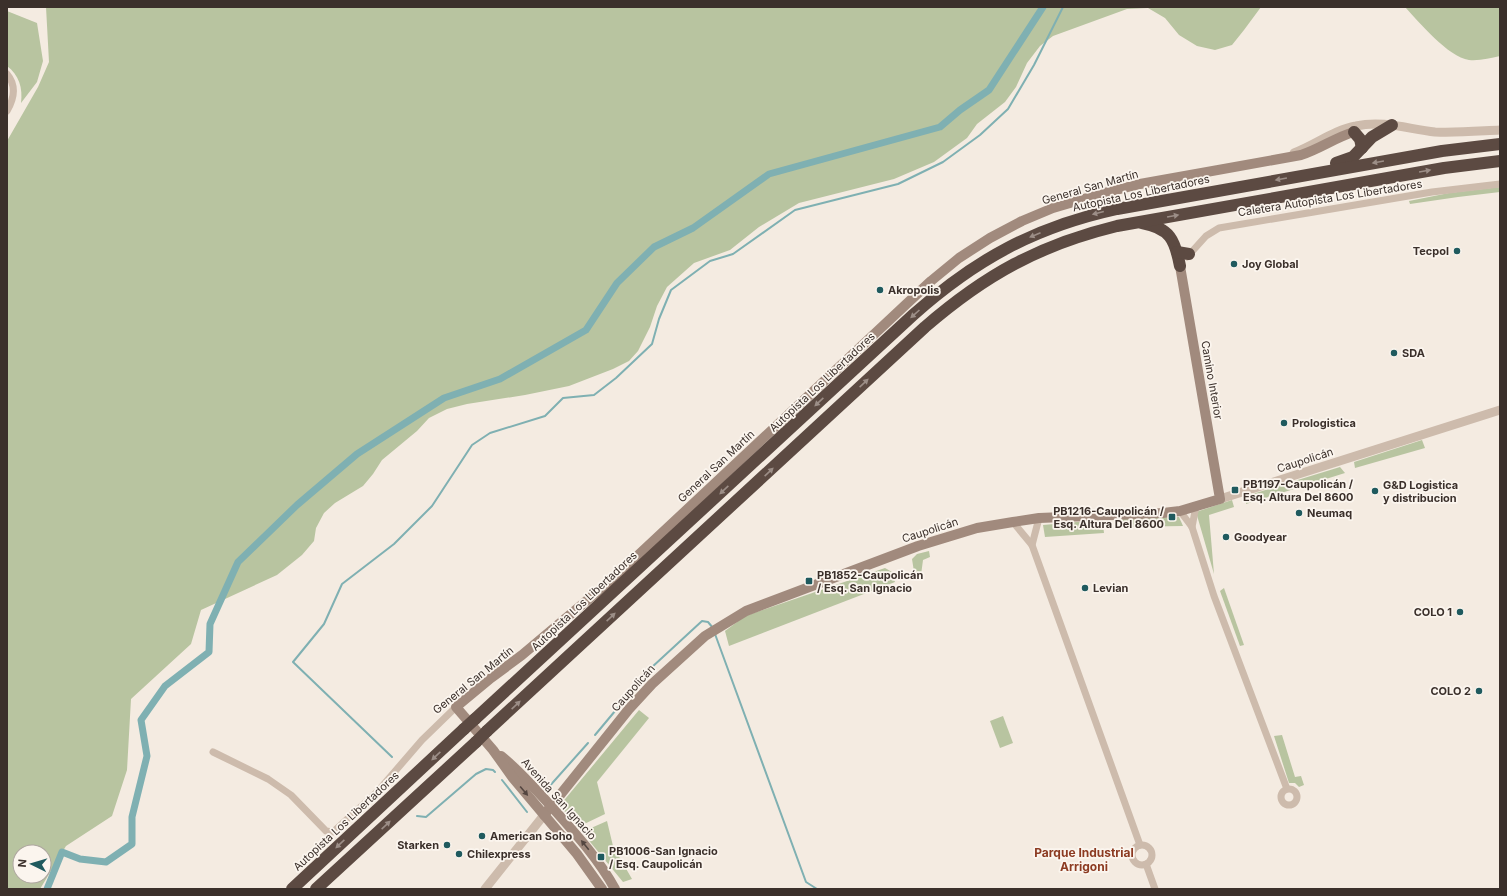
<svg xmlns="http://www.w3.org/2000/svg" width="1507" height="896" font-family="Inter,sans-serif">
	<style>
		.green { fill: #b8c4a0; fill-rule: evenodd }
		.lines { fill: none; stroke-linecap: round; stroke-linejoin: round }
		.stream { stroke: #7fb0b2; stroke-width: 2 }
		.canal { stroke: #7fb0b2; stroke-width: 7 }
		.minor { stroke: #cdbbac; stroke-width: 7 }
		.tertiary { stroke: #cdbbac; stroke-width: 9 }
		.secondary { stroke: #a18a7d; stroke-width: 10 }
		.motorway { stroke: #5c4a42; stroke-width: 12 }
		.motorway-bridge { stroke: #5c4a42; stroke-width: 12 }
		.oneway { fill: #9c8e87 }
		.oneway2 { fill: #544640 }
		.poi-dot { fill: #1f5a5e; stroke: #fbf5ee; stroke-width: 1.5 }
		.labels { text-anchor: middle; dominant-baseline: central; stroke-width: 3.5; stroke-linejoin: round; paint-order: stroke }
		.street-label { font-size: 11px; fill: #3b302b; stroke: #fbf5ee }
		.poi-label { font-size: 11px; font-weight: bold; fill: #3b302b; stroke: #fbf5ee; text-anchor: start }
		.neighbourhood-label { font-size: 12px; font-weight: bold; fill: #8c3b22; stroke: #fbf5ee }
	</style>
	<rect width="100%" height="100%" fill="#f4ebe1"/>
	<g class="green">
		<path d="M46,7h1215l-17,23 -12,15 -17,5 -18,-4 -18,-11 -14,-17 -17,-10 -21,1 -74,27 -13,10 -13,17 -11,24 -11,15 -28,22 -10,14 -33,24 -40,17 -95,24 -40,24 -29,23 -36,13 -27,24 -10,19 -7,21 -12,24 -9,10 -16,8 -44,17 -44,9 -58,9 -20,5 -18,9 -12,13 -35,29 -9,14 -10,12 -28,17 -11,10 -8,15 -2,13 -12,14 -25,20 -76,35 -10,34 -60,55 -4,71 -15,46 -46,30 -26,43h-33v-748l31,-54 11,-25zM20,852h24v24h-24z"/>
		<path d="M1405,7h95v49c-10,2 -20,5 -31,4 -21,-3 -50,-38 -64,-53z"/>
		<path d="M7,11l30,12 6,38 -6,21 -16,21c2,-15 -2,-28 -14,-37z"/>
		<path d="M1500,187v5l-42,5 -48,7 -1,-3 40,-8z"/>
		<path d="M1422,440l3,8 -70,20 -1,-6z"/>
		<path d="M1340,467l5,6 -99,31v-8z"/>
		<path d="M1232,500l2,7 -25,8 5,59 -18,-62z"/>
		<path d="M1179,517l4,9 -65,1v-8z"/>
		<path d="M1099,520l4,5 1,8 -59,4 -2,-12z"/>
		<path d="M929,551l1,6 -7,3 -2,15 -6,3 -3,-19 5,-5z"/>
		<path d="M885,568l7,4 3,10 -166,64 -4,-15 20,-15z"/>
		<path d="M1224,588l20,57 -4,1 -20,-55z"/>
		<path d="M639,710l10,8 -52,64 8,32 -27,13 -17,-20v-3z"/>
		<path d="M1003,716l10,27 -13,5 -10,-27z"/>
		<path d="M1282,735l13,42 6,-1 3,9 -5,2 -4,-4h-6l-15,-47z"/>
		<path d="M607,821l6,25 19,33 -9,3 -41,-50z"/>
	</g>
	<g class="lines">
		<g class="stream">
			<path d="M715,634l91,248 11,7"/>
			<path d="M595,735l56,-67 51,-47 6,1 5,6"/>
			<path d="M392,757l-99,-95 31,-38 18,-40 52,-40 38,-38 40,-61 18,-12 55,-17 18,-18 31,-3 22,-17 36,-34 7,-25 12,-29 39,-29 23,-7 62,-44 103,-26 45,-22 37,-27 28,-26 26,-44 29,-58"/>
			<path d="M502,780l25,32"/>
			<path d="M547,789l41,-46"/>
			<path d="M417,816l9,1 50,-43 10,-5 7,1 2,2"/>
		</g>
		<path class="canal" d="M47,889l15,-37 18,7 26,3 26,-18v-27l15,-61 -6,-36 24,-34 44,-34 1,-28 28,-62 59,-57 60,-51 87,-56 56,-19 86,-49 31,-47 37,-36 39,-19 76,-54 171,-47 20,-17 29,-20 54,-83"/>
		<g class="minor">
			<path d="M7,74c10,12 7,25 0,37"/>
			<path d="M1187,257l19,-21 13,-8 213,-36 68,-8"/>
			<path d="M1180,511l12,16 22,69 73,193"/>
			<path d="M1013,522l19,23 108,300"/>
			<path d="M1192,527l4,-21"/>
			<path d="M1032,545l7,-27"/>
			<path d="M213,752l55,27 23,16 35,36 7,1 45,-41 44,-51 34,-33"/>
			<circle cx="1289" cy="797" r="8"/>
			<circle cx="1142" cy="855" r="10"/>
			<path d="M1146,864l9,25"/>
		</g>
		<g class="tertiary">
			<path d="M1294,153c21,-8 40,-23 62,-27 27,-6 52,3 79,6 22,1 44,-1 65,-2"/>
			<path d="M1220,499l280,-89"/>
			<path d="M485,889l59,-74"/>
		</g>
		<g class="secondary">
			<path d="M501,756c19,15 34,33 50,50 23,26 47,52 64,83"/>
			<path d="M544,815l85,-106 23,-25 53,-48 41,-25 172,-65 59,-18 36,-6 26,-4 124,-5 17,-2 40,-12 -40,-233"/>
			<path d="M602,889l-25,-35 -64,-76 -20,-28 -37,-43 35,-29 31,-23 94,-79 315,-295 28,-23 31,-20 32,-17 31,-13 51,-15 36,-9 161,-29c19,-6 35,-18 53,-23"/>
		</g>
		<g class="motorway">
			<path d="M1354,132l6,7 2,9"/>
			<path d="M1336,163l17,-6 19,-20 20,-12"/>
			<path d="M1142,223c28,5 33,17 38,43"/>
			<path d="M1177,252l12,2"/>
			<path d="M475,719l438,-404c63,-56 122,-88 204,-106l325,-58 58,-7"/>
			<path d="M487,731l438,-404c60,-52 114,-82 192,-101l327,-58 56,-7"/>
			<path d="M292,889l172,-160"/>
			<path d="M316,889l160,-147"/>
		</g>
		<g class="motorway-bridge">
			<path d="M464,729l11,-10"/>
			<path d="M476,742l11,-11"/>
		</g>
	</g>
	<defs><path id="oneway-solid" d="M-6-.8H1V-3.2L6.5 0L1 3.2V.8H-6Z"/></defs>
	<g class="oneway">
		<use href="#oneway-solid" transform="translate(1378 162) rotate(170)"/>
		<use href="#oneway-solid" transform="translate(1425 171) rotate(-10)"/>
		<use href="#oneway-solid" transform="translate(1281 179) rotate(170)"/>
		<use href="#oneway-solid" transform="translate(1098 213) rotate(166)"/>
		<use href="#oneway-solid" transform="translate(1173 216) rotate(-10)"/>
		<use href="#oneway-solid" transform="translate(1035 235) rotate(157)"/>
		<use href="#oneway-solid" transform="translate(915 314) rotate(138)"/>
		<use href="#oneway-solid" transform="translate(864 383) rotate(-43)"/>
		<use href="#oneway-solid" transform="translate(819 402) rotate(137)"/>
		<use href="#oneway-solid" transform="translate(769 472) rotate(-43)"/>
		<use href="#oneway-solid" transform="translate(724 490) rotate(137)"/>
		<use href="#oneway-solid" transform="translate(611 617) rotate(-43)"/>
		<use href="#oneway-solid" transform="translate(516 705) rotate(-43)"/>
		<use href="#oneway-solid" transform="translate(436 756) rotate(137)"/>
		<use href="#oneway-solid" transform="translate(386 825) rotate(-43)"/>
		<use href="#oneway-solid" transform="translate(340 844) rotate(137)"/>
	</g>
	<g class="oneway2">
		<use href="#oneway-solid" transform="translate(524 791) rotate(50)"/>
		<use href="#oneway-solid" transform="translate(585 845) rotate(-129)"/>
	</g>
	<g class="poi-dot">
		<circle cx="1457" cy="251" r="4"/>
		<circle cx="1234" cy="264" r="4"/>
		<circle cx="880" cy="290" r="4"/>
		<circle cx="1394" cy="353" r="4"/>
		<circle cx="1284" cy="423" r="4"/>
		<rect x="1231" y="486" width="8" height="8" rx="2"/>
		<circle cx="1375" cy="491" r="4"/>
		<circle cx="1299" cy="513" r="4"/>
		<rect x="1168" y="513" width="8" height="8" rx="2"/>
		<circle cx="1226" cy="537" r="4"/>
		<rect x="805" y="577" width="8" height="8" rx="2"/>
		<circle cx="1085" cy="588" r="4"/>
		<circle cx="1460" cy="612" r="4"/>
		<circle cx="1479" cy="691" r="4"/>
		<circle cx="482" cy="836" r="4"/>
		<circle cx="447" cy="845" r="4"/>
		<circle cx="459" cy="854" r="4"/>
		<rect x="597" y="853" width="8" height="8" rx="2"/>
	</g>
	<g class="labels">
		<g class="street-label">
			<text transform="translate(1090 187) rotate(-16)">General San Martín</text>
			<text transform="translate(1141 193) rotate(-12)">Autopista Los Libertadores</text>
			<text transform="translate(1330 198) rotate(-9)">Caletera Autopista Los Libertadores</text>
			<text transform="translate(1212 380) rotate(80)">Camino Interior</text>
			<text transform="translate(822 382) rotate(-43)">Autopista Los Libertadores</text>
			<text transform="translate(1305 460) rotate(-18)">Caupolicán</text>
			<text transform="translate(716 466) rotate(-43)">General San Martín</text>
			<text transform="translate(930 530) rotate(-18)">Caupolicán</text>
			<text transform="translate(584 601) rotate(-43)">Autopista Los Libertadores</text>
			<text transform="translate(473 680) rotate(-39)">General San Martín</text>
			<text transform="translate(633 688) rotate(-48)">Caupolicán</text>
			<text transform="translate(559 799) rotate(48)">Avenida San Ignacio</text>
			<text transform="translate(346 821) rotate(-43)">Autopista Los Libertadores</text>
		</g>
		<g class="poi-label">
			<text x="1449" y="251" text-anchor="end">Tecpol</text>
			<text x="1242" y="264">Joy Global</text>
			<text x="888" y="290">Akropolis</text>
			<text x="1402" y="353">SDA</text>
			<text x="1292" y="423">Prologistica</text>
			<text x="1243" y="484">PB1197-Caupolicán /<tspan x="1243" dy="13">Esq. Altura Del 8600</tspan></text>
			<text x="1383" y="485">G&amp;D Logistica<tspan x="1383" dy="13">y distribucion</tspan></text>
			<text x="1164" y="511" text-anchor="end">PB1216-Caupolicán /<tspan x="1164" dy="13">Esq. Altura Del 8600</tspan></text>
			<text x="1307" y="513">Neumaq</text>
			<text x="1234" y="537">Goodyear</text>
			<text x="817" y="575">PB1852-Caupolicán<tspan x="817" dy="13">/ Esq. San Ignacio</tspan></text>
			<text x="1093" y="588">Levian</text>
			<text x="1452" y="612" text-anchor="end">COLO 1</text>
			<text x="1471" y="691" text-anchor="end">COLO 2</text>
			<text x="490" y="836">American Soho</text>
			<text x="439" y="845" text-anchor="end">Starken</text>
			<text x="609" y="851">PB1006-San Ignacio<tspan x="609" dy="13">/ Esq. Caupolicán</tspan></text>
			<text x="467" y="854">Chilexpress</text>
		</g>
		<g class="neighbourhood-label">
			<text x="1084" y="852">Parque Industrial<tspan x="1084" dy="14">Arrigoni</tspan></text>
		</g>
	</g>
	<rect width="1507" height="896" fill="none" stroke="#3b302b" stroke-width="16"/>
	<g transform="translate(32 864) rotate(275)"><circle r="19" fill="#fbf5ee" stroke="#aea6a0"/>
	<path d="M0-3L7 15L0 10L-7 15Z" fill="#1f5a5e"/>
	<text y="-6" font-size="11" font-weight="bold" text-anchor="middle" fill="#3b302b">N</text>
	</g>
</svg>
